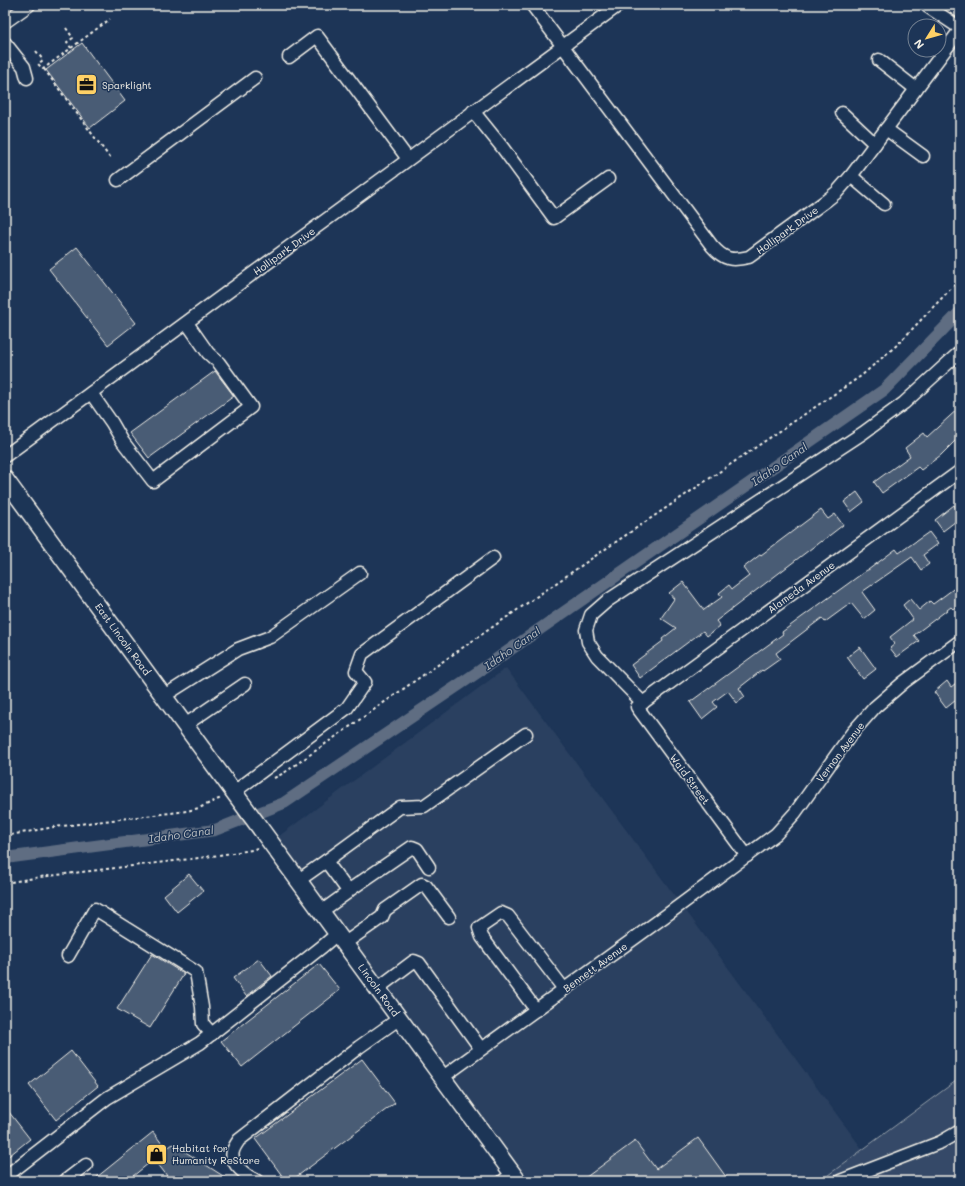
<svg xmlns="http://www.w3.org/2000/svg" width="965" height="1186" font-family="Mali,sans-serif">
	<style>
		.built { fill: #2a4060 }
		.green { fill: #354a67; stroke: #949ea8 }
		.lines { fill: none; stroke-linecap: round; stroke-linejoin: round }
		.canal { stroke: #5e6d82; stroke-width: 12 }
		.building { fill: #485b74; stroke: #f4f1e8 }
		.minor-casing { stroke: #f4f1e8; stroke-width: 15 }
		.major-casing { stroke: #f4f1e8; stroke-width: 19 }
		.path { stroke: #f4f1e8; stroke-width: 2; stroke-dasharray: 3 3; stroke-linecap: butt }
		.minor { stroke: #1d3557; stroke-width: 12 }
		.major { stroke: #1d3557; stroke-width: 16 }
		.labels { text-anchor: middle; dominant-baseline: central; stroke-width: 3; stroke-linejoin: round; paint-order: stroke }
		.poi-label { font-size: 10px; fill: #f4f1e8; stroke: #1d3557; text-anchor: start }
		.street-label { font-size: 10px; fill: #f4f1e8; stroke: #1d3557 }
		.water-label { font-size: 11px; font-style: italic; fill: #c0c3c4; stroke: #1d3557 }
	</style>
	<rect width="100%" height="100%" fill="#1d3557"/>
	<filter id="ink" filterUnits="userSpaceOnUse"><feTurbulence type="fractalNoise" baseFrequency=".025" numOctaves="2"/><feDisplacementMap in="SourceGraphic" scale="8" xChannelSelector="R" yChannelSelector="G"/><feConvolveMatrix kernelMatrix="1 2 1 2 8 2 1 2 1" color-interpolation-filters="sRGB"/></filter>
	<g filter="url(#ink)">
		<path class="built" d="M506,668l357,482 -43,31h-302l-247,-339z"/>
		<path class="green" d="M960,1078v103h-140z"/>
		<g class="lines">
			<path class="canal" d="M5,858l210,-28 69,-27 194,-131 406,-282 76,-78"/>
		</g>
		<g class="building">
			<path d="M82,43l43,58 -35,27 -44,-58z"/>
			<path d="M77,247l59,76 -28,22 -59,-76z"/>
			<path d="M215,371l19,25 -85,62 -19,-25z"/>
			<path d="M960,407v29l-19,19 -20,15 -3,-3 -36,26 -8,-11 36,-26 -5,-8 19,-15 3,4z"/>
			<path d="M857,492l7,10 -13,10 -7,-10z"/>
			<path d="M954,505l6,8v5l-17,13 -8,-11z"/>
			<path d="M821,510l7,9 7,-5 8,11 -22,17v-1l-105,80 4,5 -13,10 -4,-5 -63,47 -9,-13 32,-24 -1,-2 14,-11 -15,-10 13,-19 -5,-6 14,-11 21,28 18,-13 -3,-4 10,-8 3,4 17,-13 -6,-8 18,-14v1z"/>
			<path d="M929,532l9,12 -15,11 6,9 -8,6 -9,-13 -50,35 13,18 -11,9 -13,-16 -26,19 -3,-4 -46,35 4,6 -17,12 -1,-1 -23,18 6,9 -8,6 -9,-12 -15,11 4,5 -15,12 -12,-17 93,-68 -1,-2 20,-15 65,-47h1l28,-21 3,4z"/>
			<path d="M960,584v19l-7,6 -2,-2 -37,28 5,6 -22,16 -7,-9 5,-4 -5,-7 23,-18 -10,-14 7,-6 9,11 11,-9 3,3z"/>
			<path d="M860,647l16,22 -13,10 -16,-22z"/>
			<path d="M960,680v17l-14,11 -12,-16 13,-11 4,6z"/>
			<path d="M189,874l14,17 -26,21 -13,-17z"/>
			<path d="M152,954l32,20 -34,54 -33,-19z"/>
			<path d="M259,959l13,17 -26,20 -13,-18z"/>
			<path d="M319,964l21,26 -98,77 -21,-26z"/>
			<path d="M71,1051l27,35 -42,34 -27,-35z"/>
			<path d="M362,1059l33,44 -104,78h-5l-31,-42z"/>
			<path d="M5,1107l25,32 -25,20z"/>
			<path d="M153,1132l13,17 7,-5 58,37h-60l-17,-22 -27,22h-35z"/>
			<path d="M698,1138l31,43h-148l54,-40 21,28z"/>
		</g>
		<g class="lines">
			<defs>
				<g id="minor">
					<path d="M532,5l180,241c12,14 20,15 37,11l78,-57 10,-8 14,-16 109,-146"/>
					<path d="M927,6l33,22"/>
					<path d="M5,22l24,-17"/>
					<path d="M5,43l19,24 3,11"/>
					<path d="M289,57l28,-21 91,123"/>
					<path d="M879,60l37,29"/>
					<path d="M473,111l29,36 52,71 54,-39"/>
					<path d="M842,113l33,31"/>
					<path d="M886,129l37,27"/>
					<path d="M851,176l33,28"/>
					<path d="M118,180l137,-102"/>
					<path d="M91,393l21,30 11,19 30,39 98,-74 -32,-44 -11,-10 -21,-30"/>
					<path d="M5,456c205,-150 408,-302 614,-451"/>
					<path d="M164,696l74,-47 32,-12 90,-64"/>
					<path d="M643,703l-46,-47 -9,-14 -2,-12 5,-15 16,-14 256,-168 41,-30 56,-51"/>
					<path d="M185,725l60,-41"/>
					<path d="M234,792l113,-84 18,-26 -9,-11 6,-17 131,-96"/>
					<path d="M747,856l-110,-149 323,-236"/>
					<path d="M326,861l74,-54 24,-1 102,-72"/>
					<path d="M299,880l27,-19 22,30 -1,2 -25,18"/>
					<path d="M348,891l64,-44 5,2 12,18"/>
					<path d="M345,943l37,-26 3,-7 37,-26 4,2 23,31"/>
					<path d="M68,956l27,-47 101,63 6,35 1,17 9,10"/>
					<path d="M378,988l36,-27 5,2 62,86"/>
					<path d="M536,1010l-54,-73 -3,-9 22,-15 7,3 56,73"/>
					<path d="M443,1077l225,-163 108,-80 19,-21 57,-80 23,-26 29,-25 56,-41"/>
					<path d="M5,1177l102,-79 93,-55 123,-97 15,-13"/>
					<path d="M65,1181l21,-16"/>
					<path d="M257,1181c-10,-5 -28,-17 -24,-30 1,-4 4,-8 6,-11l120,-93 41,-29"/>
					<path d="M503,1181l10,-7"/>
					<path d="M840,1181l101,-39 19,-11"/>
				</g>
				<path id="major" d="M5,479l513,702"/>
			</defs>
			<use href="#minor" class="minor-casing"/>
			<use href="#major" class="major-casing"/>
			<g class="path">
				<path d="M66,28l7,10 -6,4 4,6"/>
				<path d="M36,51l7,9 -5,4 5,5 67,-50"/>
				<path d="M44,69l66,89"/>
				<path d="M274,778l10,-5 132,-93 185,-128 260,-176 37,-32 62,-65"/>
				<path d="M5,836l49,-9 133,-16 12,-3 22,-10"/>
				<path d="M5,883l35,-6 159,-19 53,-8 5,-2"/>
			</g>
			<use href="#minor" class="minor"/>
			<use href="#major" class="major"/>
		</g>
	</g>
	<defs>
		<symbol id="office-square" viewBox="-11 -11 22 22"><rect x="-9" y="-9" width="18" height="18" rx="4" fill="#ffd166" stroke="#1d3557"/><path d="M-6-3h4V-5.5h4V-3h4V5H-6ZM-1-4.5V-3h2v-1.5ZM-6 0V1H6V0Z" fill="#111"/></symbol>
		<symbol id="shop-square" viewBox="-11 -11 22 22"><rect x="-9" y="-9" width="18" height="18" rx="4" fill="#ffd166" stroke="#1d3557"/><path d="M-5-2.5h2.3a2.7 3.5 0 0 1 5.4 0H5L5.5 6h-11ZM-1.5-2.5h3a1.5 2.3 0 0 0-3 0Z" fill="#111"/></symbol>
	</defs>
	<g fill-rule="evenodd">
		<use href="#office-square" x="74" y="72" width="25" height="25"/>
		<use href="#shop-square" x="144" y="1142" width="25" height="25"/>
	</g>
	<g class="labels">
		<g class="poi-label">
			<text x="102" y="85">Sparklight</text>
			<text x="172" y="1148">Habitat for<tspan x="172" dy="12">Humanity ReStore</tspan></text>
		</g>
		<g class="street-label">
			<text transform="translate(787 230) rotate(-36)">Hollipark Drive</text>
			<text transform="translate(284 251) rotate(-36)">Hollipark Drive</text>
			<text transform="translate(801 587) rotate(-36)">Alameda Avenue</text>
			<text transform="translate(123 639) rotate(54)">East Lincoln Road</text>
			<text transform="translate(840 752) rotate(-53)">Vernon Avenue</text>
			<text transform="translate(690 779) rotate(54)">Waid Street</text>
			<text transform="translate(595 967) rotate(-36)">Bennett Avenue</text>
			<text transform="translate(379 990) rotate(54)">Lincoln Road</text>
		</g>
		<g class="water-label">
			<text transform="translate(779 464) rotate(-35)">Idaho Canal</text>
			<text transform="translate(512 648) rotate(-35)">Idaho Canal</text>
			<text transform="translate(181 834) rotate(-8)">Idaho Canal</text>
		</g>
	</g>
	<rect width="965" height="1186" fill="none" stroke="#1d3557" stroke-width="20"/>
	<rect x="10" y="10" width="945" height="1166" fill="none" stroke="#f4f1e8" stroke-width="1.5" filter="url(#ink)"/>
	<g transform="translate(927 38) rotate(233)"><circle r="19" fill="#1d3557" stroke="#738091"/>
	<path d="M0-3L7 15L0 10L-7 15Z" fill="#ffd166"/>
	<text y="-6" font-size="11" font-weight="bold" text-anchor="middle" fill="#f4f1e8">N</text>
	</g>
</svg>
